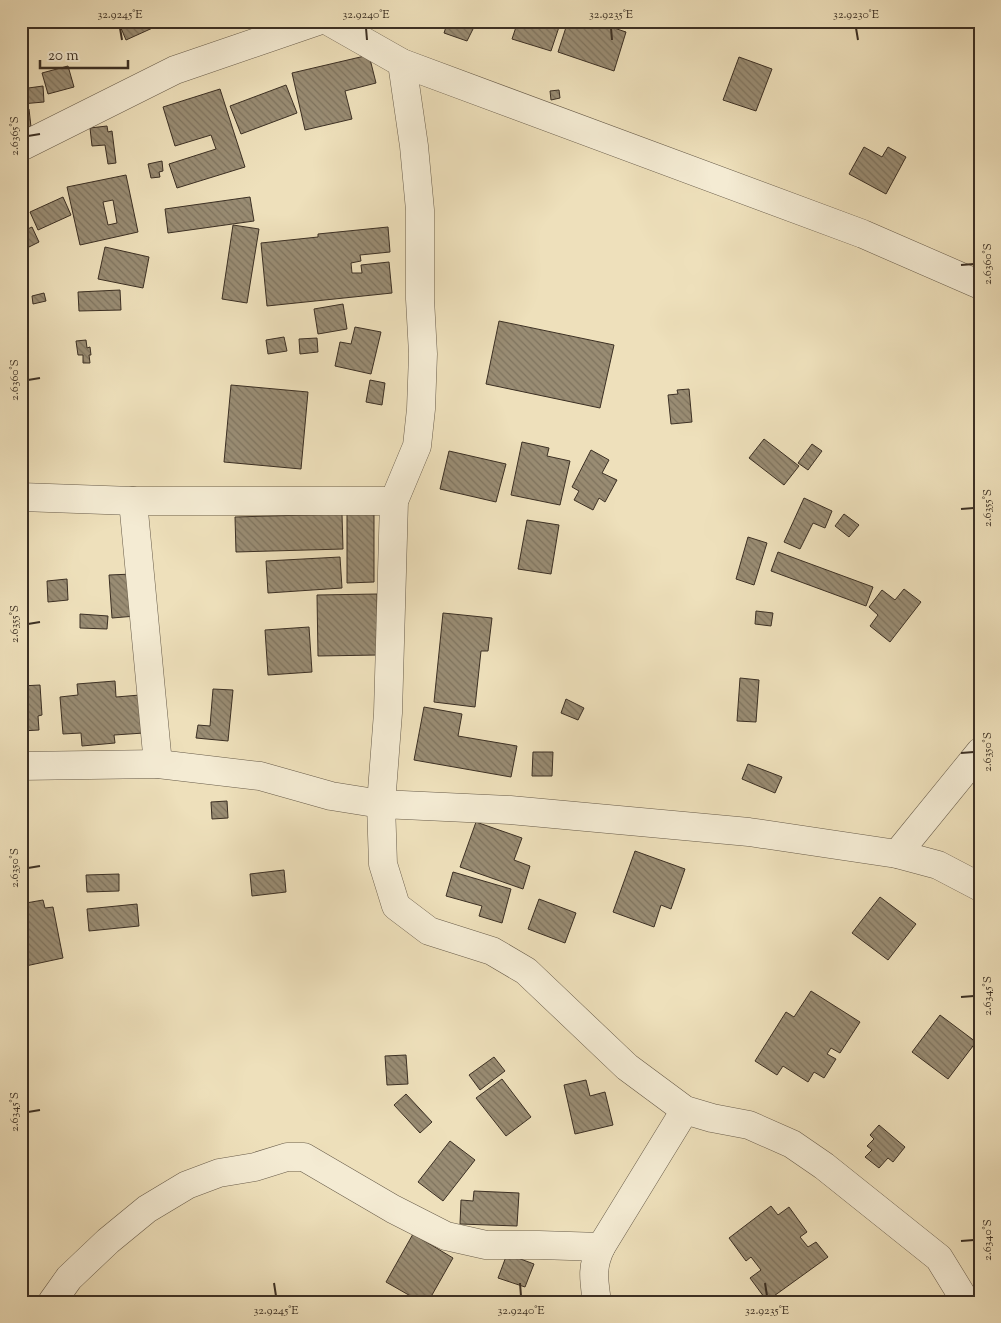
<svg xmlns="http://www.w3.org/2000/svg" width="1001" height="1323" font-family="'Sorts Mill Goudy',serif">
	<style>
		.building { fill: url(#building-back-hatch); stroke: #3c3024; fill-rule: evenodd }
		.lines { fill: none; stroke-linecap: round; stroke-linejoin: round }
		.minor-casing { stroke: #685c4a; stroke-width: 29 }
		.minor { stroke: #f4ebd3; stroke-width: 28 }
		.ticks { fill: none; stroke: #3c3024; stroke-width: 2 }
		.neatline { fill: none; stroke: #3c3024; stroke-width: 2 }
		.ticks-label { font-size: 12px; text-anchor: middle; fill: #3c3024 }
	</style>
	<defs>
		<pattern id="building-back-hatch" width="6" height="6" patternUnits="userSpaceOnUse" patternTransform="scale(1.25)"><rect width="6" height="6" fill="#998c73"/><path d="M-1 5l2 2M0 0l6 6M5-1l2 2" fill="none" stroke="#7e735e"/></pattern>
	</defs>
	<rect width="100%" height="100%" fill="#eee0bb"/>
	<filter id="stains"><feTurbulence type="fractalNoise" baseFrequency=".004" numOctaves="4"/><feColorMatrix values="0 0 0 0 .2 0 0 0 0 .09 0 0 0 0 .02 0 0 0 .5 -.17"/></filter>
	<radialGradient id="worn" r=".72"><stop offset=".6" stop-color="#630" stop-opacity="0"/><stop offset="1" stop-color="#630" stop-opacity=".3"/></radialGradient>
	<g class="building">
		<path d="M118,21h50l-42,19z"/>
		<path d="M448,21h29l-10,20 -23,-8z"/>
		<path d="M518,21h43l-10,30 -39,-12z"/>
		<path d="M568,21h25l33,11 -12,39 -56,-19z"/>
		<path d="M369,55l7,28 -31,8 7,28 -47,11 -13,-57z"/>
		<path d="M739,57l33,12 -16,42 -33,-11z"/>
		<path d="M68,66l6,21 -26,7 -6,-21z"/>
		<path d="M286,85l11,28 -56,21 -11,-28z"/>
		<path d="M43,86l1,16 -23,2v-15z"/>
		<path d="M220,89l25,78 -68,21 -8,-24 47,-15 -5,-14 -36,11 -12,-39z"/>
		<path d="M559,90l1,8 -9,2 -1,-9z"/>
		<path d="M29,109l2,18 -10,1v-18z"/>
		<path d="M107,126l1,6 4,-1 4,32 -8,1 -3,-19 -13,1 -2,-18z"/>
		<path d="M864,147l18,10 6,-10 18,10 -20,37 -37,-20z"/>
		<path d="M162,161l1,10 -4,1 1,5 -9,1 -3,-14z"/>
		<path d="M126,175l12,57 -58,13 -13,-58zM113,200l4,23 -9,2 -5,-23z"/>
		<path d="M63,197l8,18 -33,15 -8,-18z"/>
		<path d="M250,197l4,24 -86,12 -3,-24z"/>
		<path d="M21,210h2l4,16 -6,2z"/>
		<path d="M233,225l26,4 -12,74 -25,-4z"/>
		<path d="M32,227l7,15 -18,9v-19z"/>
		<path d="M388,227l2,25 -30,3 1,6 -10,2 1,10h10l-1,-8 28,-3 3,31 -125,13 -6,-63 57,-6v-3z"/>
		<path d="M105,247l44,10 -6,31 -45,-9z"/>
		<path d="M120,290l1,20 -42,1 -1,-19z"/>
		<path d="M44,293l2,8 -13,3 -1,-8z"/>
		<path d="M343,304l4,25 -29,5 -4,-25z"/>
		<path d="M499,321l115,24 -14,63 -114,-24z"/>
		<path d="M355,327l26,5 -10,42 -36,-8 5,-24 11,2z"/>
		<path d="M284,337l3,14 -19,3 -2,-14z"/>
		<path d="M317,338l1,14 -18,2 -1,-15z"/>
		<path d="M86,340l1,8 3,-1 1,8h-2l1,8h-7v-8h-5l-2,-14z"/>
		<path d="M370,380l15,3 -3,22 -16,-3z"/>
		<path d="M231,385l77,7 -7,77 -77,-7z"/>
		<path d="M689,389l3,33 -21,2 -3,-29 10,-1 -1,-4z"/>
		<path d="M764,439l35,27 -15,19 -35,-27z"/>
		<path d="M522,442l27,6 -2,8 23,5 -10,44 -49,-10z"/>
		<path d="M812,444l10,7 -14,19 -10,-7z"/>
		<path d="M591,450l18,10 -7,13 15,7 -12,22 -6,-4 -6,12 -19,-10 5,-9 -7,-4z"/>
		<path d="M449,451l57,13 -10,38 -56,-13z"/>
		<path d="M804,498l28,13 -7,17 -12,-5 -13,26 -16,-7z"/>
		<path d="M347,513h27v69l-27,1z"/>
		<path d="M342,514l1,35 -107,3 -1,-35z"/>
		<path d="M844,514l15,11 -10,12 -14,-11z"/>
		<path d="M527,520l32,5 -8,49 -33,-5z"/>
		<path d="M748,537l19,6 -13,42 -18,-6z"/>
		<path d="M778,552l95,35 -7,19 -95,-35z"/>
		<path d="M340,557l2,31 -74,5 -2,-32z"/>
		<path d="M133,574l3,42 -24,2 -3,-43z"/>
		<path d="M67,579l1,21 -20,2 -1,-21z"/>
		<path d="M904,589l17,13 -31,40 -20,-16 8,-11 -9,-8 13,-17 13,10z"/>
		<path d="M377,594l1,61 -60,1 -1,-61z"/>
		<path d="M756,611l17,2 -2,13 -16,-2z"/>
		<path d="M443,613l49,5 -4,33h-7l-6,56 -41,-5z"/>
		<path d="M80,614l28,2 -1,13 -27,-1z"/>
		<path d="M309,627l3,45 -44,3 -3,-45z"/>
		<path d="M740,678l19,2 -3,42 -19,-1z"/>
		<path d="M115,681l1,16 24,-2 4,38 -30,2 1,8 -33,3 -1,-13 -18,1 -3,-37 18,-2 -1,-11z"/>
		<path d="M40,685l2,30 -4,1 1,14 -18,1v-45z"/>
		<path d="M213,689l20,1 -5,51 -32,-3 2,-13 12,1z"/>
		<path d="M566,699l18,9 -6,12 -17,-7z"/>
		<path d="M424,707l38,7 -4,22 59,10 -6,31 -97,-17z"/>
		<path d="M533,752h20l-1,24h-20z"/>
		<path d="M748,764l34,13 -7,16 -33,-14z"/>
		<path d="M227,801l1,17 -16,1 -1,-17z"/>
		<path d="M476,822l46,16 -8,22 16,6 -7,23 -63,-22z"/>
		<path d="M635,851l50,18 -14,40 -10,-4 -7,22 -41,-15z"/>
		<path d="M284,870l2,22 -34,4 -2,-22z"/>
		<path d="M453,872l58,17 -9,34 -23,-7 3,-10 -36,-10z"/>
		<path d="M119,874v17l-32,1 -1,-17z"/>
		<path d="M24,896l2,7 17,-3 2,8 8,-1 10,51 -42,9v-70z"/>
		<path d="M880,897l36,27 -28,36 -36,-27z"/>
		<path d="M539,899l37,14 -11,30 -37,-14z"/>
		<path d="M137,904l2,22 -50,5 -2,-22z"/>
		<path d="M811,991l49,31 -20,31 -9,-5 -4,6 9,5 -12,19 -10,-6 -6,10 -25,-16 -6,9 -22,-14 31,-49 8,5z"/>
		<path d="M940,1015l36,27 -28,37 -36,-27z"/>
		<path d="M406,1055l2,29 -21,1 -2,-29z"/>
		<path d="M494,1057l11,14 -25,19 -11,-15z"/>
		<path d="M502,1079l29,38 -25,19 -30,-38z"/>
		<path d="M586,1080l4,16 15,-4 8,33 -38,9 -11,-49z"/>
		<path d="M406,1094l26,28 -12,11 -26,-28z"/>
		<path d="M879,1125l26,22 -12,15 -5,-4 -9,10 -14,-11 7,-7 -5,-4 7,-7 -4,-4z"/>
		<path d="M450,1141l25,19 -32,41 -25,-19z"/>
		<path d="M474,1191l45,2 -2,33 -57,-2 1,-24 12,1z"/>
		<path d="M771,1206l7,9 11,-8 18,25 -7,5 8,10 8,-5 12,15 -61,44 -17,-23 11,-8 -10,-13 -5,4 -17,-23z"/>
		<path d="M413,1234l40,24 -25,44h-7l-35,-20z"/>
		<path d="M507,1254l27,10 -9,23 -27,-9z"/>
	</g>
	<g class="lines">
		<defs>
			<g id="minor">
				<path d="M328,21l74,42 461,171 117,51"/>
				<path d="M402,63l12,83 6,64v89l3,55 -2,55 -4,37 -23,55 -6,212 -7,91 2,60 13,42 33,25 63,20 34,20 101,96 58,43 27,8 37,7 43,19 32,22 115,92 27,44"/>
				<path d="M21,147l154,-77 143,-49"/>
				<path d="M21,497l112,4h261"/>
				<path d="M133,501l25,263"/>
				<path d="M21,766l137,-2 102,12 71,20 50,8 129,6 239,22 148,22 41,11 42,22"/>
				<path d="M897,854l83,-102"/>
				<path d="M52,1302l17,-24 39,-37 39,-32 40,-24 32,-12 36,-6 32,-10h17l89,52 53,27 40,9h53l62,2"/>
				<path d="M597,1302c-3,-22 -6,-34 4,-55l84,-137"/>
			</g>
		</defs>
		<use href="#minor" class="minor-casing"/>
		<use href="#minor" class="minor"/>
	</g>
	<path class="ticks" d="M120,28l2,12M366,28l1,12M611,28l1,12M856,28l2,12M28,136l12,-2M961,265l13,-1M28,380l12,-2M961,509l13,-1M28,624l12,-2M961,753l13,-1M28,868l12,-2M961,997l13,-1M28,1112l12,-2M961,1241l13,-1M274,1283l2,13M520,1283l1,13M765,1283l2,13"/>
	<rect width="1001" height="1323" fill="none" stroke="#eee0bb" stroke-width="55"/>
	<path d="M40 60v8h88v-8" fill="none" stroke="#3c3024" stroke-width="2.5"/>
	<text x="48" y="60" font-size="15" fill="#3c3024" stroke="#f4ebd3" stroke-width="4" paint-order="stroke">20 m</text>
	<rect x="28" y="28" width="946" height="1268" class="neatline"/>
	<g class="ticks-label">
		<text x="120" y="18">32.9245°E</text>
		<text x="366" y="18">32.9240°E</text>
		<text x="611" y="18">32.9235°E</text>
		<text x="856" y="18">32.9230°E</text>
		<text transform="translate(14 136) rotate(-90)" y="4">2.6365°S</text>
		<text transform="translate(987 264) rotate(-90)" y="4">2.6360°S</text>
		<text transform="translate(14 380) rotate(-90)" y="4">2.6360°S</text>
		<text transform="translate(987 508) rotate(-90)" y="4">2.6355°S</text>
		<text transform="translate(14 624) rotate(-90)" y="4">2.6355°S</text>
		<text transform="translate(987 752) rotate(-90)" y="4">2.6350°S</text>
		<text transform="translate(14 868) rotate(-90)" y="4">2.6350°S</text>
		<text transform="translate(987 996) rotate(-90)" y="4">2.6345°S</text>
		<text transform="translate(14 1112) rotate(-90)" y="4">2.6345°S</text>
		<text transform="translate(987 1240) rotate(-90)" y="4">2.6340°S</text>
		<text x="276" y="1314">32.9245°E</text>
		<text x="521" y="1314">32.9240°E</text>
		<text x="767" y="1314">32.9235°E</text>
	</g>
	<rect width="100%" height="100%" filter="url(#stains)"/>
	<rect width="100%" height="100%" fill="url(#worn)"/>
</svg>
